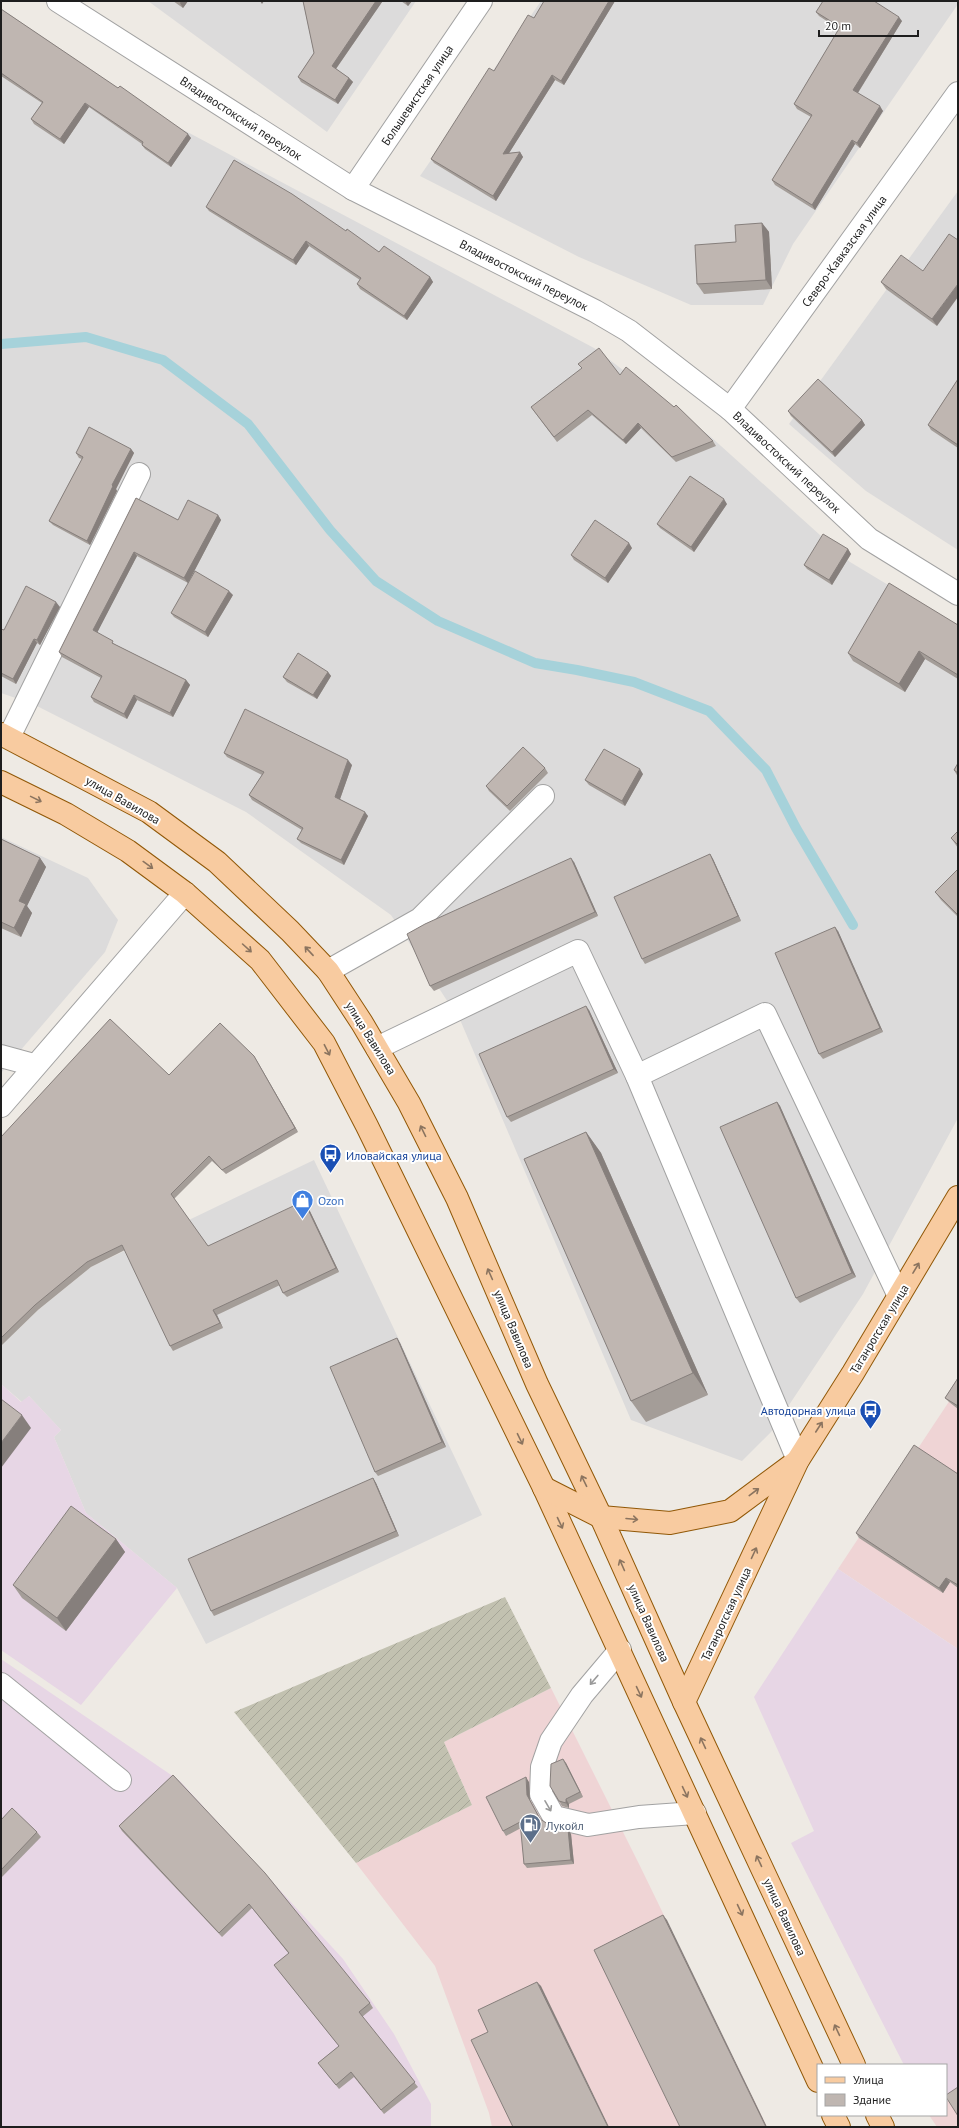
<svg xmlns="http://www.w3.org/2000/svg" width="959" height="2128" font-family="'PT Sans',sans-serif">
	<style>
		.residential { fill: #dcdbdb }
		.commercial { fill: #efd4d5 }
		.industrial { fill: #e7d6e5 }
		.construction { fill: url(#construction-furrows) }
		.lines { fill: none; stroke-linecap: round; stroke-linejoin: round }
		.stream { stroke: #a6d2da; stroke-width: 10 }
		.minor-casing { stroke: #a2a2a2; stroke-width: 24 }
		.major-casing { stroke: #915807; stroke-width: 24 }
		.minor { stroke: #fff; stroke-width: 22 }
		.major { stroke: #f8cba0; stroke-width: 22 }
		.wall { fill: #a49d98 }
		.shaded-wall { fill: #867f7c }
		.building { fill: #bfb6b1; stroke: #867f7c }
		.oneway { stroke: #8b745f }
		.oneway2 { stroke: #9a9a9a }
		.labels { text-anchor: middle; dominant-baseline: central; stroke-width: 4; stroke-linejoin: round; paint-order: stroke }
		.street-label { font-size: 12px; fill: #1e1e1e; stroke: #fff }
		.transit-label { font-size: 12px; fill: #164399; stroke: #fff; text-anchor: start }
		.shop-label { font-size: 12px; fill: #366cbe; stroke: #fff; text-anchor: start }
		.service-label { font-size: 12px; fill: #4e5e75; stroke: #fff; text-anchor: start }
	</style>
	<defs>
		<pattern id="construction-furrows" width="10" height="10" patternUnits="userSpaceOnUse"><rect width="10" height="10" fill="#c2c1b0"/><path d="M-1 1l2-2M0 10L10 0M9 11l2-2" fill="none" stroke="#a6a597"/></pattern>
	</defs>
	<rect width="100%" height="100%" fill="#eeeae4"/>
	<g class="residential">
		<path d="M148,1h268l-89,131z"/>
		<path d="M541,1h417v3l-165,240 -30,61h-72l-112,-48 -159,-81z"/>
		<path d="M1,21l145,89 448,238 117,89 139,125 108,65v491l-95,176 -92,138 -29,29 -111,-41 -170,-398 -70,-107 -145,-103 -213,-108 -32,-11z"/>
		<path d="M958,191v359l-92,-59 -77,-67z"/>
		<path d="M1,837l87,41 30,42 -13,32 -104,121z"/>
		<path d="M314,1160l168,355 -276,129 -29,-56 -91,-75 -32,-76 7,-7 -32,-34 -7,6 -21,-18v-38l37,-36 53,-43z"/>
	</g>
	<g class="commercial">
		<path d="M958,1388v261l-120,-80z"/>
		<path d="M551,1688l89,178 127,261h-275l-3,-14 -54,-147 -79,-103 116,-58 -28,-63z"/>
		<path d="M958,2094v33h-21l-8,-12h17v-13z"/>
	</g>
	<g class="industrial">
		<path d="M1,1384l20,18 8,-6 32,34 -7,7 32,76 91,75 -96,117 -80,-55z"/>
		<path d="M838,1569l120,80v445l-12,8v-37h-42l-113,-222 23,-12 -60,-134z"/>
		<path d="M1,1659l179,122 163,178 51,75 37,70v23h-430z"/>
	</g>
	<path class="construction" d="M505,1597l46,91 -107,54 28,63 -116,58 -122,-151z"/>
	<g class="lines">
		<path class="stream" d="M1,344l85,-7 77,23 85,64 82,106 46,51 62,40 97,42 42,7 57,12 75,29 57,59 30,58 57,97"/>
		<defs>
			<g id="minor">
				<path d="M58,1l295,188 242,122 34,20 101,78 139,130 89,55"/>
				<path d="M353,189l128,-188"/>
				<path d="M730,409l228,-316"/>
				<path d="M9,737l130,-263"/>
				<path d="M328,971l92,-52 123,-123"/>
				<path d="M377,1048l201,-97 59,125 161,384"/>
				<path d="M1,1056l33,9"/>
				<path d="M637,1076l128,-62 134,282"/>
				<path d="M1,1106l184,-213"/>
				<path d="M620,1650l-38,45 -31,46 -9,26 -1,27 13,23 34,8 51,-8 56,-4"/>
				<path d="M1,1684l119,96"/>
			</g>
			<g id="major">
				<path d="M1,734l148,78 68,50 73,69 38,40 34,52 47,80 48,95 80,186 64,133 83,185 170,363"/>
				<path d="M1,782l65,32 62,37 57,42 75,67 64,83 43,83 177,362 274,593"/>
				<path d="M544,1488l57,29 69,6 60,-12 66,-49"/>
				<path d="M684,1702l114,-242 55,-87 105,-176"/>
				<path d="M833,2115l6,12"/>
				<path d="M877,2115l6,12"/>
			</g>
		</defs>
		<use href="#minor" class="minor-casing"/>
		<use href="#major" class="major-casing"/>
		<use href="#minor" class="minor"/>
		<use href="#major" class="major"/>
	</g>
	<g class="wall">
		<path d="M173,1h15l-5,7z"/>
		<path d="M303,1h79v1l-46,67 13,9 4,4 -15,22 -37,-22 -3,-5 16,-24z"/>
		<path d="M401,1h11l-4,5z"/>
		<path d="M544,1h71l-51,84 -9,-5 -46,73 11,-1 3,5 -27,44 -62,-38 -3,-4 63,-88 40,-53z"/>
		<path d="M1,9l190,129 -20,29 -26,-18 -3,-4v-1l-53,-37 -25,37 -30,-20 -3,-5 11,-16 -41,-27z"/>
		<path d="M816,12l86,9 -44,72 25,18 -23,37 -5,-4 -40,66 -40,-25 -3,-5 39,-63 -14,-8 -3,-5 45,-75 -20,-13z"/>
		<path d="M206,207l140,24 33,21 51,25 3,5 -26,38 -47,-31 -3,-5 3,-4 -51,-34 -13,19 -87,-54z"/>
		<path d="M762,223l7,9 3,57 -68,5 -7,-10z"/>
		<path d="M923,271l14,55 -51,-37 -5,-7z"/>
		<path d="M620,375l93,66 3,5 -40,16 -35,-34 -15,16 -34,-29 -35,27 -26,-35z"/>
		<path d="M958,379v69l-27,-18 -3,-5z"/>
		<path d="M788,411l74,9 3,5 -30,32 -44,-41z"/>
		<path d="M131,449l3,4 -18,36 1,2 -27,54 -37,-20 -4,-4 33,-62 -3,-1 -3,-5z"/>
		<path d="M136,498l42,22 40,-5 3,5 -33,63 -51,-27 -40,76 19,13 70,35 4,5 -17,32 -36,-17 -10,19 -33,-17 -3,-5 10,-19 -39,-21 -3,-5z"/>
		<path d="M727,504l-33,48 -34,-24 -3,-4z"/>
		<path d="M632,548l-24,35 -34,-23 -3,-5z"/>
		<path d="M848,549l3,5 -19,31 -25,-16 -3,-4z"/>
		<path d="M233,595l-25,42 -34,-20 -3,-4z"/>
		<path d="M60,607l-20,38 -3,-2 -21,41 -15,-8v-47l3,1z"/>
		<path d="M958,625v54l-33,-20 -20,33 -52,-31 -5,-8z"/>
		<path d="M328,672l3,4 -14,23 -30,-17 -4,-5z"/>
		<path d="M224,753l128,12 -12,34 28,17 -24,49 -43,-22 -4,-4 5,-9 -50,-30 -3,-5 13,-20 -35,-18z"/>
		<path d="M958,763v14l-4,-7z"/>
		<path d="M545,768l3,5 -38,38 -21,-20 -3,-5z"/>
		<path d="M643,774l-18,32 -36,-21 -4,-5z"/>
		<path d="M958,831v17l-7,-10z"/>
		<path d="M1,839l39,19 6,9 -19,39 5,7 -11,24 -20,-9z"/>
		<path d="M710,854l3,5 28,62 -96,43 -3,-5z"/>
		<path d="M574,862l24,54 -164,75 -4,-5z"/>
		<path d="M958,869v48l-17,-17 -6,-8z"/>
		<path d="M838,931l45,101 -60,27 -4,-5z"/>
		<path d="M589,1010l29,63 -107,49 -4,-5z"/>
		<path d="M254,1056l3,5 41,71 -72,42 -14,-13 -38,38 34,47 99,-41 32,67 -52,25 -4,-4 -3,-8 -63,30 6,13 -50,23 -3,-5 -45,-96 -34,17 -53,43 -37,36v-209l168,-62z"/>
		<path d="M777,1102l3,4 76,171 -56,26 -4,-5z"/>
		<path d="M586,1132l15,21 107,242 -62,27 -15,-21z"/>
		<path d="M397,1338l3,5 46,104 -68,29 -3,-4z"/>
		<path d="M958,1378v31l-9,-7 -4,-4z"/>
		<path d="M958,1474v114l-8,-6 -7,11 -84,-55 -3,-5z"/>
		<path d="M373,1478l3,5 23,53 -185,80 -3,-5z"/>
		<path d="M116,1539l9,13 -59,79 -44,-33 -9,-13z"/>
		<path d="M566,1763l17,34 -14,7v4l-7,-2 -3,-5z"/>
		<path d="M173,1775l197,228 3,5 -11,9 56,70 -34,27 -30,-37 -15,12 -21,-26 21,-17 -65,-81 15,-11 -37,-46 -30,29 -100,-106 -3,-5z"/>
		<path d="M529,1782l1,18 11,20 7,4 23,10 3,30 -47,4 -3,-4 -3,-36 -15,8 -3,-5z"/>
		<path d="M1,1820l36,12 4,5 -40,41z"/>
	</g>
	<g class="shaded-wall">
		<path d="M181,1h7l-5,7 -3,-5z"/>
		<path d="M260,1h4l-2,3z"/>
		<path d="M376,1h6v1l-47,68 -3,-4z"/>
		<path d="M405,1h7l-4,5z"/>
		<path d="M609,1h6l-51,84 -3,-4z"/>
		<path d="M899,17l3,4 -45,73 -4,-4z"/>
		<path d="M552,75l3,5 -49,78 -3,-4z"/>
		<path d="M349,78l4,4 -15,22 -3,-4z"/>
		<path d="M85,103l4,4 -25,37 -4,-5z"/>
		<path d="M880,106l3,5 -23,37 -3,-5z"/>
		<path d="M188,134l3,4 -20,29 -3,-4z"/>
		<path d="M852,140l3,4 -40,66 -3,-5z"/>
		<path d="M520,152l3,5 -27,44 -3,-5z"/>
		<path d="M762,223l7,9 3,57 -6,-9z"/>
		<path d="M306,241l3,5 -13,19 -3,-5z"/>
		<path d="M430,277l3,5 -26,38 -3,-4z"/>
		<path d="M958,284v13l-21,29 -5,-7z"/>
		<path d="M862,420l3,5 -30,32 -3,-5z"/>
		<path d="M638,423l3,5 -15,16 -3,-4z"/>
		<path d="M131,449l3,4 -18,36 1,2 -27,54 -3,-4 25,-56z"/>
		<path d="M724,499l3,5 -33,48 -3,-5z"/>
		<path d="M218,515l3,5 -33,63 -4,-5z"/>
		<path d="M629,543l3,5 -24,35 -3,-5z"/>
		<path d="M848,549l3,5 -19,31 -3,-5z"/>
		<path d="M134,552l3,4 -41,79 -3,-5z"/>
		<path d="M229,591l4,4 -25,42 -3,-5z"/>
		<path d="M56,602l4,5 -20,38 -3,-5z"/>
		<path d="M34,639l3,4 -21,41 -3,-5z"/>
		<path d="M919,651l6,8 -20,33 -6,-8z"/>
		<path d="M328,672l3,4 -14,23 -4,-4z"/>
		<path d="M186,680l4,5 -17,32 -3,-4z"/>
		<path d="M134,695l3,5 -10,19 -3,-5z"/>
		<path d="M348,760l4,5 -13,37 -4,-5z"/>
		<path d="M640,769l3,5 -18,32 -3,-5z"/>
		<path d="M365,812l3,4 -24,49 -3,-5z"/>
		<path d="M710,854l3,5 28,62 -3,-5z"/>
		<path d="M40,858l6,9 -19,39 5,7 -11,24 -7,-9 5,-27z"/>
		<path d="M571,858l3,4 24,54 -3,-4z"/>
		<path d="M835,927l3,4 45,101 -3,-4z"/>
		<path d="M586,1006l3,4 29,63 -4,-4z"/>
		<path d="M254,1056l3,5 41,71 -3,-4z"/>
		<path d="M777,1102l3,4 76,171 -4,-4z"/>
		<path d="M586,1132l15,21 107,242 -15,-22z"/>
		<path d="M304,1201l3,4 32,67 -3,-4z"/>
		<path d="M213,1310l4,5 6,13 -3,-5z"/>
		<path d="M397,1338l3,5 46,104 -4,-5z"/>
		<path d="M22,1415l9,13 -30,40v-25z"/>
		<path d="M373,1478l3,5 23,53 -3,-5z"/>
		<path d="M116,1539l9,13 -59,79 -9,-13z"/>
		<path d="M946,1578l4,4 -7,11 -4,-5z"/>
		<path d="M563,1759l3,4 17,34 -3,-5z"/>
		<path d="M526,1777l3,5 1,18 13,23 -16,-28z"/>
		<path d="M566,1799l3,5v4l-3,-5z"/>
		<path d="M568,1829l3,5 3,30 -3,-4z"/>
		<path d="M663,1915l4,5 100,207h-1z"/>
		<path d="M537,1982l4,4 68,141h-1z"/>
	</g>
	<g class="building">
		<path d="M303,1h73l-44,65 17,12 -14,22 -37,-23 16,-24z"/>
		<path d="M544,1h65l-48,80 -9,-6 -49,79 17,-2 -27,44 -62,-37 58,-91 5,3 34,-56 6,3z"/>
		<path d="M823,1h51l25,16 -46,73 27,16 -23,37 -5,-3 -40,65 -40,-25 40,-65 -18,-11 46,-77 -24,-15z"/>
		<path d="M1,9l117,79 2,-2 68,48 -20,29 -26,-18 1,-3 -58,-39 -25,36 -29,-20 12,-17 -42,-29z"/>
		<path d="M234,160l58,34 54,37 1,-2 32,23 5,-6 46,31 -26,39 -47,-32 4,-6 -55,-37 -13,19 -87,-53z"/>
		<path d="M762,223l4,57 -69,4 -2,-39 41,-3 -1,-17z"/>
		<path d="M949,234l9,6v44l-26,35 -51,-37 20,-27 22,16z"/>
		<path d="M599,348l21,27 6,-8 48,40 2,-2 37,36 -41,16 -34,-34 -15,17 -35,-30 -34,27 -23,-30 51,-39 -4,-4z"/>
		<path d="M818,379l44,41 -30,32 -44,-41z"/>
		<path d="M958,379v66l-30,-20z"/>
		<path d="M89,427l42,22 -19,36 1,1 -26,55 -38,-20 34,-64 -7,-4z"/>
		<path d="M690,476l34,23 -33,48 -34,-23z"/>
		<path d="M136,498l42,22 10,-20 30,15 -34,63 -50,-26 -41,78 20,11 -1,2 74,37 -16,33 -36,-18 -10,19 -33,-17 11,-21 -43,-24z"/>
		<path d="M595,520l34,23 -24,35 -34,-23z"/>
		<path d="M823,534l25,15 -19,31 -25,-15z"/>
		<path d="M195,571l34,20 -24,41 -34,-19z"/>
		<path d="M889,583l69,42v50l-39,-24 -20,33 -51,-31z"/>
		<path d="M26,586l30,16 -19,38 -3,-1 -21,40 -12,-6v-44l3,1z"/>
		<path d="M298,653l30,19 -15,23 -30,-18z"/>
		<path d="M245,709l103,51 -13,37 30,15 -24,48 -44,-21 6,-11 -54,-33 15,-23 -40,-19z"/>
		<path d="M523,747l22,21 -38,38 -21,-20z"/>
		<path d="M604,749l36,20 -18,32 -37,-21z"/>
		<path d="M958,763v10l-4,-3z"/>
		<path d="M958,831v14l-7,-7z"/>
		<path d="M1,839l39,19 -21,43 7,3 -12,24 -13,-6z"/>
		<path d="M710,854l28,62 -96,43 -28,-62z"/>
		<path d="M571,858l24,54 -165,74 -23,-52 18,-10z"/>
		<path d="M958,869v46l-23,-23z"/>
		<path d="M835,927l45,101 -61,26 -44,-101z"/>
		<path d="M586,1006l28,63 -107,48 -28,-63z"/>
		<path d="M110,1019l59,56 51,-52 34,33 41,72 -73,42 -13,-14 -38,38 37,52 96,-45 32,67 -53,25 -6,-13 -64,30 7,13 -50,23 -48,-101 -35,17 -52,43 -34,33v-201z"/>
		<path d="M777,1102l75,171 -56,25 -76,-171z"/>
		<path d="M586,1132l107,241 -62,28 -107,-242z"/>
		<path d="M397,1338l45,104 -67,30 -45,-105z"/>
		<path d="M958,1378v28l-13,-8z"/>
		<path d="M1,1399l21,16 -21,28z"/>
		<path d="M914,1445l44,29v111l-12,-7 -7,10 -83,-55z"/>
		<path d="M373,1478l23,53 -185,80 -23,-52z"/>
		<path d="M71,1506l45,33 -59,79 -44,-33z"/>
		<path d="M563,1759l17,33 -14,7v4l-7,-2 -9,-15 1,-22z"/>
		<path d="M173,1775l92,98 105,130 -11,9 56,70 -34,28 -30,-38 -15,13 -18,-22 21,-17 -65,-81 15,-12 -40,-49 -30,29 -100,-107z"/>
		<path d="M526,1777l1,18 13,24 8,5 20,5 3,31 -47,4 -4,-42 -17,9 -17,-34z"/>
		<path d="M12,1808l25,24 -36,38v-50z"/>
		<path d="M663,1915l103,212h-86l-86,-177z"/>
		<path d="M537,1982l71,145h-95l-42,-87 17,-8 -10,-22z"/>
		<path d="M958,2087v29l-12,-19v-2z"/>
	</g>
	<defs><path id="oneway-shaft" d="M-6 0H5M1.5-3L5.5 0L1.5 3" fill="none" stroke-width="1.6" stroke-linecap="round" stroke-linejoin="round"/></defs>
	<g class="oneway">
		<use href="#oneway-shaft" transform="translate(36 799) rotate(26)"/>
		<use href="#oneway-shaft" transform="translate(148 865) rotate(36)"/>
		<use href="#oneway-shaft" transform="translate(247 948) rotate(42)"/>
		<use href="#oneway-shaft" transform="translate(309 951) rotate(-133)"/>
		<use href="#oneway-shaft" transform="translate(327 1050) rotate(63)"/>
		<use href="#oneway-shaft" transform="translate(423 1131) rotate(-116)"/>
		<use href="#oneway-shaft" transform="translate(916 1268) rotate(-59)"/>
		<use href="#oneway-shaft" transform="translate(490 1274) rotate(-114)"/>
		<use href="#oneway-shaft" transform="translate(819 1427) rotate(-57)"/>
		<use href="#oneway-shaft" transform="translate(520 1439) rotate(64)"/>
		<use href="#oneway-shaft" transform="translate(584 1481) rotate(-116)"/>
		<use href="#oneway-shaft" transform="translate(754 1492) rotate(-37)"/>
		<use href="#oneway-shaft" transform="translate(632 1519) rotate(5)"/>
		<use href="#oneway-shaft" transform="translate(560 1523) rotate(65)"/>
		<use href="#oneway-shaft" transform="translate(754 1553) rotate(-65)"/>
		<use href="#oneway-shaft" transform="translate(622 1565) rotate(-114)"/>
		<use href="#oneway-shaft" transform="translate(639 1692) rotate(65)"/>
		<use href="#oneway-shaft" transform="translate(703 1743) rotate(-115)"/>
		<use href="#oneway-shaft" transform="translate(685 1792) rotate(65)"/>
		<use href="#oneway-shaft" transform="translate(759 1861) rotate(-115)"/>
		<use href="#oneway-shaft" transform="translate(740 1910) rotate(65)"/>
		<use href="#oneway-shaft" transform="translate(837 2030) rotate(-115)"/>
	</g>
	<g class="oneway2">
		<use href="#oneway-shaft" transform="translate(594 1680) rotate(130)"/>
		<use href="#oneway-shaft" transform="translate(548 1806) rotate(60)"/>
	</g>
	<defs>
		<symbol id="bus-pin" viewBox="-11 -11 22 30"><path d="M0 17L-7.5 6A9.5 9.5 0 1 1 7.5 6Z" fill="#1a4fb4" stroke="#fff"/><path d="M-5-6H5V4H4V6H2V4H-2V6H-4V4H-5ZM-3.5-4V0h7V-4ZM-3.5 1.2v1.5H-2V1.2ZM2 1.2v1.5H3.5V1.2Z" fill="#fff"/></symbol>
		<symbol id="shop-pin" viewBox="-11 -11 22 30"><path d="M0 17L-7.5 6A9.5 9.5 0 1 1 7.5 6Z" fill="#3f7fe0" stroke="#fff"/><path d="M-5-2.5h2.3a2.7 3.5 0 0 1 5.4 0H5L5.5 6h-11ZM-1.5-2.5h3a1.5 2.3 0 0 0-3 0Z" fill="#fff"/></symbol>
		<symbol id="fuel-pin" viewBox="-11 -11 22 30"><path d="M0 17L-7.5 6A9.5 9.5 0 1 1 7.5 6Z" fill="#5c6f8a" stroke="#fff"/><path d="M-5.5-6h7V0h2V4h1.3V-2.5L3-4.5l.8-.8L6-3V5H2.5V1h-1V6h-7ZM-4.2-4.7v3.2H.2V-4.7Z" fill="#fff"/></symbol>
	</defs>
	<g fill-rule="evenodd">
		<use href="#bus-pin" x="318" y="1142" width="25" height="34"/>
		<use href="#shop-pin" x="290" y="1188" width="25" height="34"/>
		<use href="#bus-pin" x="858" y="1398" width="25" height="34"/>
		<use href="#fuel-pin" x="518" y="1812" width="25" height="34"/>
	</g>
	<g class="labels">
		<g class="street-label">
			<text transform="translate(417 95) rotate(-56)">Большевистская улица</text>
			<text transform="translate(241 118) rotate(33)">Владивостокский переулок</text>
			<text transform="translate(844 251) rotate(-54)">Северо-Кавказская улица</text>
			<text transform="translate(524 275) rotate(27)">Владивостокский переулок</text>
			<text transform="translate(787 462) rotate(43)">Владивостокский переулок</text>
			<text transform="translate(123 800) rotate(30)">улица Вавилова</text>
			<text transform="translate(371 1038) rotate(58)">улица Вавилова</text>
			<text transform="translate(514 1329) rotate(67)">улица Вавилова</text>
			<text transform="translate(879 1329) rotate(-59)">Таганрогская улица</text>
			<text transform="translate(726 1614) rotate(-65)">Таганрогская улица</text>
			<text transform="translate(649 1623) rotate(66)">улица Вавилова</text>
			<text transform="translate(785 1917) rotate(65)">улица Вавилова</text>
		</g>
		<g class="transit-label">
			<text x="346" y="1155">Иловайская улица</text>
			<text x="856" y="1410" text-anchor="end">Автодорная улица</text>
		</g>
		<g class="shop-label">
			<text x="318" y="1200">Ozon</text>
		</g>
		<g class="service-label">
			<text x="546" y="1825">Лукойл</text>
		</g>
	</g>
	<rect width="959" height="2128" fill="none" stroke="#1e1e1e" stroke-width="4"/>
	<rect x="817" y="2064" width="130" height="52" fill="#ffffff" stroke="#a5a5a5"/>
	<rect x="825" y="2077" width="20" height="6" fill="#f8cba0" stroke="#a5a5a5"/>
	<text x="853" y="2084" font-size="12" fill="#1e1e1e">Улица</text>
	<rect x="825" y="2094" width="20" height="12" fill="#bfb6b1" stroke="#a5a5a5"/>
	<text x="853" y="2104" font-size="12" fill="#1e1e1e">Здание</text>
	<path d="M819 30v6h99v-6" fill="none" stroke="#1e1e1e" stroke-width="2"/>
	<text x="825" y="30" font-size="12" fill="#1e1e1e" stroke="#ffffff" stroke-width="3" paint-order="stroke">20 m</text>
</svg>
